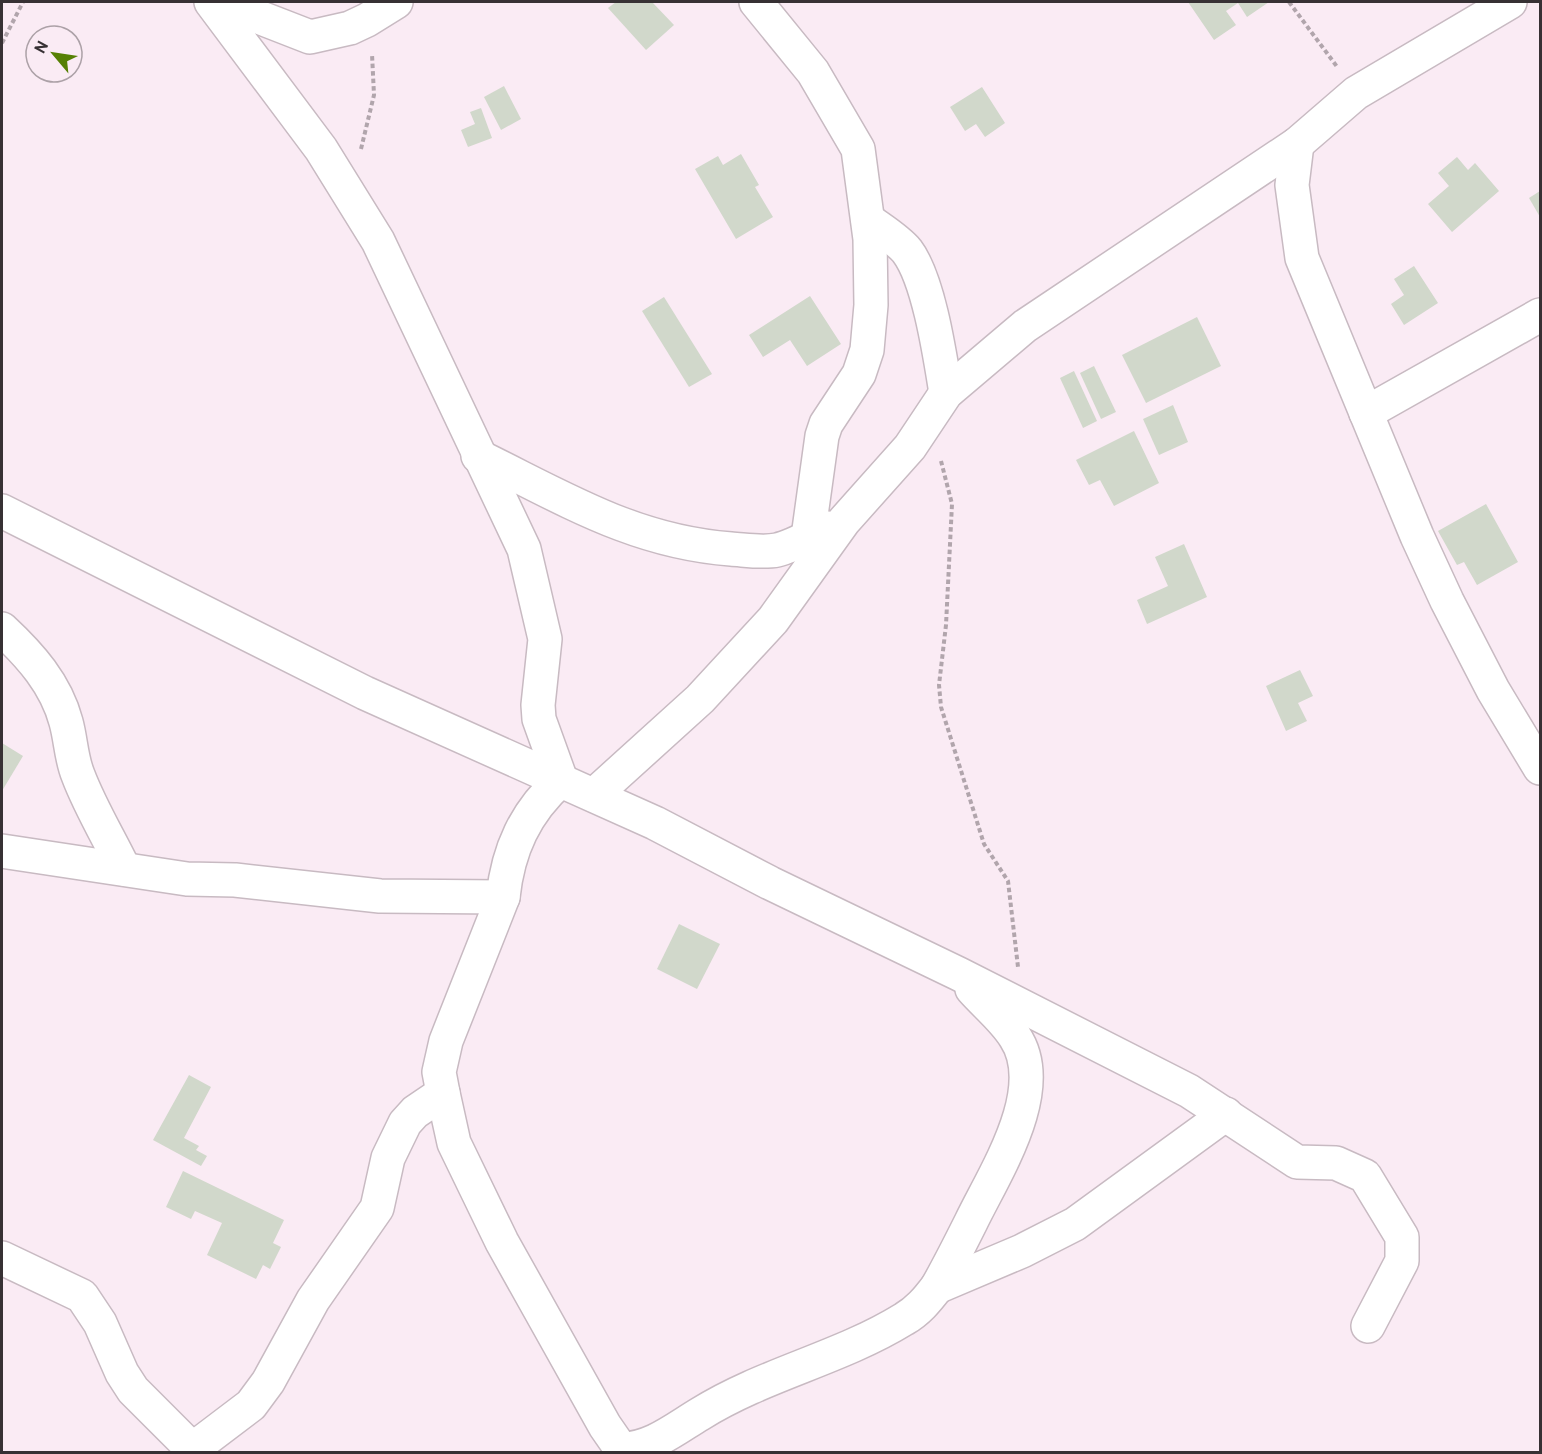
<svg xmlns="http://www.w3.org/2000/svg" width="1542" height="1454" font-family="Overpass,sans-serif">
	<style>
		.building { fill: #d1d8cb }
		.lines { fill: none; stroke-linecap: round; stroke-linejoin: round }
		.street-casing { stroke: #c8bac2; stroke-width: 36 }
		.path { stroke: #b1a5ac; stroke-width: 4; stroke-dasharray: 4.5 3; stroke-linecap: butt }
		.street { stroke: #fff; stroke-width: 33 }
	</style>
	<rect width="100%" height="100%" fill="#faebf4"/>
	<g class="building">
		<path d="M616,2h36l22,23 -28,25 -38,-42z"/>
		<path d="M1188,2h81l-22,15 -9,-14 -12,8 10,14 -22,15z"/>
		<path d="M504,86l17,33 -20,11 -17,-33z"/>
		<path d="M982,87l23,36 -20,14 -9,-13 -11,7 -15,-24z"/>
		<path d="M481,108l11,30 -24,9 -7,-17 14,-6 -5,-12z"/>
		<path d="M741,154l18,31 -4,2 18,30 -37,22 -41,-70 23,-13 5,9z"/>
		<path d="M1457,157l11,13 7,-7 24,28 -47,41 -24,-28 21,-18 -11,-13z"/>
		<path d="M1540,191v26l-11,-19z"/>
		<path d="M1414,266l24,37 -34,22 -13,-21 13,-9 -10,-16z"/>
		<path d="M810,296l31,48 -34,22 -17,-26 -27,17 -14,-22z"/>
		<path d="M664,297l48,77 -23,13 -47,-76z"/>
		<path d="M1197,317l24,49 -75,37 -24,-48z"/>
		<path d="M1094,366l22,46 -15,7 -21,-46z"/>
		<path d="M1074,371l23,50 -14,7 -23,-50z"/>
		<path d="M1173,405l15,37 -29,13 -16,-36z"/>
		<path d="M1134,431l25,52 -45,23 -14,-26 -11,5 -13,-25z"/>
		<path d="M1486,504l32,58 -41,23 -13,-23 -7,3 -19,-34z"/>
		<path d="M1184,544l23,53 -60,27 -10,-24 31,-14 -13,-29z"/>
		<path d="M1300,670l13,26 -15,7 9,18 -21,10 -20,-45z"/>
		<path d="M2,743l21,13 -21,35z"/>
		<path d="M679,924l41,20 -23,45 -40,-20z"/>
		<path d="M189,1075l22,12 -27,51 15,8 -3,4 11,6 -6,10 -48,-26z"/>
		<path d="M183,1171l101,49 -11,23 8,4 -11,22 -7,-4 -7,14 -49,-24 15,-32 -27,-12 -4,8 -25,-12z"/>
	</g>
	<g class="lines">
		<defs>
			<g id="street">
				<path d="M211,2l110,147 57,92 146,308 21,90 -7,66 1,14 22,61c-36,32 -53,70 -58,117l-57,144 -7,31 4,21 11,50 48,99 103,184 18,26"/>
				<path d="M220,2l90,35 40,-9 17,-8 29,-18"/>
				<path d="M756,2l57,70 45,77 12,90 1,66 -4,45 -8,24 -33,50 -4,12 -14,101"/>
				<path d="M1297,144l-5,41 10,73 115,278 30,65 46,89 47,78"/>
				<path d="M868,220c12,9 29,19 39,31 22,29 33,105 39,142"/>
				<path d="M1366,413l174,-98"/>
				<path d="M478,456c86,42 156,86 253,93 15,1 32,4 46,1 17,-4 35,-15 51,-22"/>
				<path d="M2,511l363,182 290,130 115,60 189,91 230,117 108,71 39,1 29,13 37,61v24l-34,65"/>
				<path d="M2,629c28,26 54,55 64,93 5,18 5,36 12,53 12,32 31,63 46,94"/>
				<path d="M594,795l106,-96 73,-79 71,-99 66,-74 36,-54 79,-67 272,-182 59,-51 154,-91"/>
				<path d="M2,851l185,28 48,1 145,16 123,1"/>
				<path d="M2,1258l80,38 18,27 22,50 11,17 59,59"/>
				<path d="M937,1287l85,-36 53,-27 151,-110"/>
				<path d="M622,1449c29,0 53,-20 78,-35 64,-40 139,-55 204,-95 14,-8 23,-19 33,-32 12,-21 23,-43 34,-65 23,-48 79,-132 44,-185 -11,-18 -30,-33 -43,-48"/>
				<path d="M189,1452l62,-47 17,-23 45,-82 64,-92 11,-50 17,-35 10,-11 28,-19"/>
			</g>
		</defs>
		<use href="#street" class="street-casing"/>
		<g class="path">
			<path d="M1289,2l49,66"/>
			<path d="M2,43l21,-41"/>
			<path d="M361,149l13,-54 -2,-41"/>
			<path d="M941,461l11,43 -6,121 -7,60 2,22 43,137 24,37 10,86"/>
		</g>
		<use href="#street" class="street"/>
	</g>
	<rect width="1542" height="1454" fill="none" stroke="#373134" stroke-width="6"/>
	<g transform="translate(54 54) rotate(299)"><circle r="28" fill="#faebf4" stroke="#aca1a7" stroke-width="1.5"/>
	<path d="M0-4.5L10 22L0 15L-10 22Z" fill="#568004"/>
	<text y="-9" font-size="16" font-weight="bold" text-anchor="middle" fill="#373134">N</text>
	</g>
</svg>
